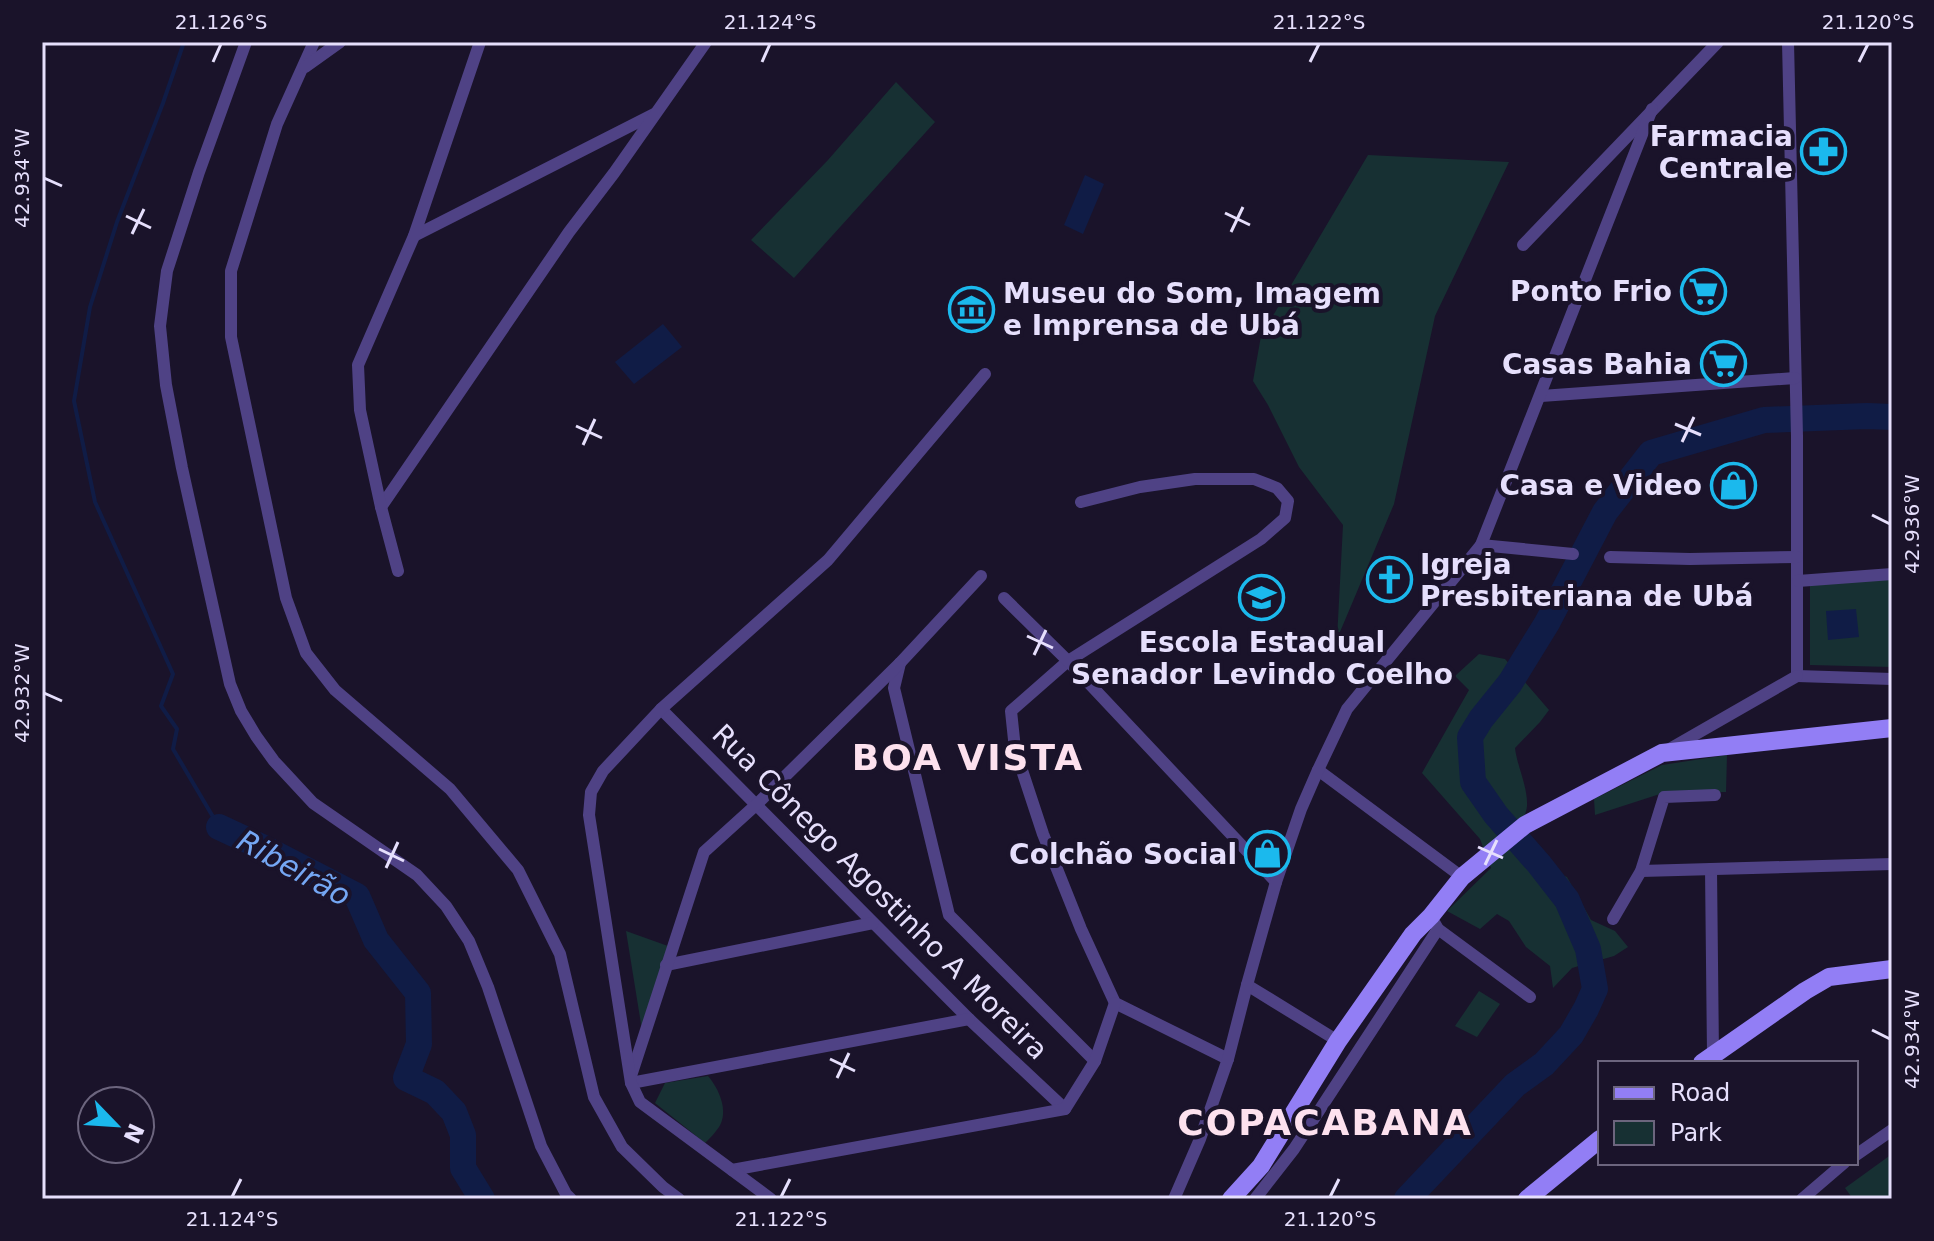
<svg xmlns="http://www.w3.org/2000/svg" width="1934" height="1241" font-family="'DejaVu Sans',sans-serif">
	<style>
		.green { fill: #173033 }
		.water { fill: #101c46 }
		.lines { fill: none; stroke-linecap: round; stroke-linejoin: round }
		.stream { stroke: #101c46; stroke-width: 4 }
		.river { stroke: #101c46; stroke-width: 26 }
		.street { stroke: #4f4285; stroke-width: 12 }
		.secondary { stroke: #927ef5; stroke-width: 18 }
		.ticks { fill: none; stroke: #e6dffc; stroke-width: 3 }
		.labels { text-anchor: middle; dominant-baseline: central; stroke-width: 8; stroke-linejoin: round; paint-order: stroke }
		.poi-label { font-size: 28px; font-weight: bold; fill: #e6dffc; stroke: #1a132a; text-anchor: end }
		.street-label { font-size: 28px; fill: #e6dffc; stroke: #1a132a }
		.water-label { font-size: 30px; font-style: italic; fill: #75a7f4; stroke: #1a132a }
		.district-label { font-size: 36px; font-weight: bold; letter-spacing: 2px; fill: #fde1ee; stroke: #1a132a }
		.neatline { fill: none; stroke: #e6dffc; stroke-width: 3 }
		.ticks-label { font-size: 20px; text-anchor: middle; fill: #e6dffc }
	</style>
	<rect width="100%" height="100%" fill="#1a132a"/>
	<g class="green">
		<path d="M896,82l39,40 -141,156 -43,-38 77,-80z"/>
		<path d="M1368,155l141,7 -74,154 -41,188 -57,135 6,-114 -44,-58 -31,-62 -15,-24 8,-45z"/>
		<path d="M1892,577v90l-82,-2v-83z"/>
		<path d="M1479,654l26,5 44,51 -9,12 -25,26c2,18 13,39 12,58 -1,10 -8,21 -12,30l24,28 28,13 24,43 24,11 13,16 -14,9 -42,12 -19,20 -3,-22 -24,-19 -17,-26 -12,-7 -17,15 -33,-18 44,-43 -11,-29 -58,-66 47,-83 -14,-14z"/>
		<path d="M1727,755l-1,37 -63,1 -68,22 -1,-16 68,-34z"/>
		<path d="M626,931l42,15 -26,84z"/>
		<path d="M1479,991l21,13 -23,33 -22,-11z"/>
		<path d="M708,1076c11,13 21,35 11,51 -4,6 -9,11 -14,16l-50,-40 10,-20z"/>
		<path d="M1892,1154v45h-39l-8,-11z"/>
	</g>
	<g class="water">
		<path d="M1085,175l19,9 -21,50 -19,-9z"/>
		<path d="M663,324l19,23 -48,37 -19,-22z"/>
		<path d="M1856,609l3,28 -31,3 -2,-29z"/>
	</g>
	<g class="lines">
		<path class="stream" d="M184,42l-21,61 -46,119 -27,85 -16,94 21,101 78,172 -12,32 16,23 -4,20 46,78"/>
		<g class="river">
			<path d="M219,827l45,21 93,48 19,44 42,53 1,51 -13,34 29,14 19,20 9,23v33l19,31"/>
			<path d="M1407,1199l108,-114 29,-21 27,-29 15,-26 9,-20 -7,-40 -21,-49 -28,-36 -43,-49 -23,-33 -3,-45 11,-18 29,-36 37,-60 58,-111 46,-59 113,-33 103,-4 25,1"/>
		</g>
		<g class="street">
			<path d="M246,42l-47,130 -32,99 -7,55 6,59 16,83 48,216 11,27 15,25 18,25 39,42 104,72 29,31 23,35 19,46 53,159 25,48 5,5"/>
			<path d="M314,42l-37,82 -46,147v66l55,261 20,55 29,37 115,99 68,81 42,84 34,143 28,50 41,40 16,12"/>
			<path d="M1788,42l9,394v240"/>
			<path d="M305,67l35,-25"/>
			<path d="M414,236l240,-122"/>
			<path d="M1523,245l195,-203"/>
			<path d="M1541,396l254,-18"/>
			<path d="M1081,502l59,-15 55,-8h59l23,9 11,13 -3,17 -24,21 -193,122 -57,50 4,38 28,85 38,95 34,74 113,56"/>
			<path d="M381,507l188,-275 45,-59 92,-131"/>
			<path d="M1481,545l92,9"/>
			<path d="M1610,557l80,2 107,-2"/>
			<path d="M398,571l-17,-64 -21,-97 -2,-45 56,-129 66,-194"/>
			<path d="M1798,581l94,-7"/>
			<path d="M1004,598l64,63 208,221"/>
			<path d="M900,663l-6,25 55,227 146,146"/>
			<path d="M1797,676l95,3"/>
			<path d="M661,709l308,310 96,90"/>
			<path d="M1668,750l129,-74"/>
			<path d="M1318,770l144,107"/>
			<path d="M1711,869l2,186"/>
			<path d="M1641,871l251,-7"/>
			<path d="M1613,919l28,-48 23,-74 51,-2"/>
			<path d="M1434,922l4,7 92,68"/>
			<path d="M666,965l207,-42"/>
			<path d="M1247,985l91,56"/>
			<path d="M631,1076l73,-224 53,-48 143,-141 81,-87"/>
			<path d="M631,1083l338,-64"/>
			<path d="M1856,1155l36,-25"/>
			<path d="M732,1170l333,-61 30,-48 20,-58"/>
			<path d="M771,1199l-131,-97 -9,-19 -42,-268 2,-23 12,-21 58,-62 167,-149 157,-186"/>
			<path d="M1174,1199l26,-60 28,-80 19,-74 29,-103 25,-73 17,-39 29,-61 134,-164 171,-436"/>
			<path d="M1255,1199l39,-50 144,-220"/>
			<path d="M1802,1199l42,-36"/>
		</g>
		<g class="secondary">
			<path d="M1702,1063l103,-72 24,-14 63,-8"/>
			<path d="M1231,1199l30,-33 77,-125 75,-107 18,-18 31,-39 63,-52 137,-72 230,-25"/>
			<path d="M1527,1199l73,-60"/>
		</g>
	</g>
	<path class="ticks" d="M213,62l8,-18M762,62l8,-18M1310,62l9,-18M1859,62l9,-18M44,178l18,8M1225,213l25,12M126,216l25,12M1231,232l12,-25M132,234l12,-25M1675,424l26,11M576,426l26,12M1682,442l12,-25M583,445l12,-26M1872,515l18,9M1027,636l26,12M1034,655l12,-25M44,693l18,8M1478,847l25,11M379,849l25,12M1485,865l12,-25M386,868l12,-26M1872,1030l18,9M830,1059l25,12M837,1078l12,-25M232,1197l9,-18M781,1197l9,-18M1330,1197l9,-18"/>
	<defs>
		<symbol id="pharmacy-ring" viewBox="-11 -11 22 22"><circle r="9.5" fill="#1a132a" stroke="#1bb9ed" stroke-width="1.5"/><path d="M-2-6h4v4h4v4h-4v4h-4v-4h-4v-4h4Z" fill="#1bb9ed"/></symbol>
		<symbol id="supermarket-ring" viewBox="-11 -11 22 22"><circle r="9.5" fill="#1a132a" stroke="#1bb9ed" stroke-width="1.5"/><path d="M-6-5.5h2.5l.6 2H6L4.5 2H-2.5L-4.4-4H-6ZM-1.5 3.2a1.3 1.3 0 1 0 .1 0ZM3 3.2a1.3 1.3 0 1 0 .1 0Z" fill="#1bb9ed"/></symbol>
		<symbol id="museum-ring" viewBox="-11 -11 22 22"><circle r="9.5" fill="#1a132a" stroke="#1bb9ed" stroke-width="1.5"/><path d="M0-6L6-3V-2H-6V-3ZM-5-1h2V3h-2ZM-1-1h2V3h-2ZM3-1h2V3H3ZM-6 4H6V6H-6Z" fill="#1bb9ed"/></symbol>
		<symbol id="shop-ring" viewBox="-11 -11 22 22"><circle r="9.5" fill="#1a132a" stroke="#1bb9ed" stroke-width="1.5"/><path d="M-5-2.5h2.3a2.7 3.5 0 0 1 5.4 0H5L5.5 6h-11ZM-1.5-2.5h3a1.5 2.3 0 0 0-3 0Z" fill="#1bb9ed"/></symbol>
		<symbol id="church-ring" viewBox="-11 -11 22 22"><circle r="9.5" fill="#1a132a" stroke="#1bb9ed" stroke-width="1.5"/><path d="M-1.2-6h2.4v3.5h3.3v2.4h-3.3V6h-2.4V-.1h-3.3v-2.4h3.3Z" fill="#1bb9ed"/></symbol>
		<symbol id="school-ring" viewBox="-11 -11 22 22"><circle r="9.5" fill="#1a132a" stroke="#1bb9ed" stroke-width="1.5"/><path d="M0-5L7-2L0 1L-7-2ZM-4 1L0 2.5L4 1V4Q0 6-4 4Z" fill="#1bb9ed"/></symbol>
	</defs>
	<g fill-rule="evenodd">
		<use href="#pharmacy-ring" x="1798" y="126" width="51" height="51"/>
		<use href="#supermarket-ring" x="1678" y="266" width="51" height="51"/>
		<use href="#museum-ring" x="946" y="284" width="51" height="51"/>
		<use href="#supermarket-ring" x="1698" y="338" width="51" height="51"/>
		<use href="#shop-ring" x="1708" y="460" width="51" height="51"/>
		<use href="#church-ring" x="1364" y="554" width="51" height="51"/>
		<use href="#school-ring" x="1236" y="572" width="51" height="51"/>
		<use href="#shop-ring" x="1242" y="828" width="51" height="51"/>
	</g>
	<g class="labels">
		<g class="poi-label">
			<text x="1793" y="136">Farmacia<tspan x="1793" dy="32">Centrale</tspan></text>
			<text x="1672" y="291">Ponto Frio</text>
			<text x="1003" y="293" text-anchor="start">Museu do Som, Imagem<tspan x="1003" dy="32">e Imprensa de Ubá</tspan></text>
			<text x="1692" y="364">Casas Bahia</text>
			<text x="1702" y="485">Casa e Video</text>
			<text x="1420" y="564" text-anchor="start">Igreja<tspan x="1420" dy="32">Presbiteriana de Ubá</tspan></text>
			<text x="1262" y="642" text-anchor="middle">Escola Estadual<tspan x="1262" dy="32">Senador Levindo Coelho</tspan></text>
			<text x="1237" y="854">Colchão Social</text>
		</g>
		<g class="street-label">
			<text transform="translate(880 892) rotate(45)">Rua Cônego Agostinho A Moreira</text>
		</g>
		<g class="water-label">
			<text transform="translate(294 868) rotate(29)">Ribeirão</text>
		</g>
		<g class="district-label">
			<text x="968" y="757">BOA VISTA</text>
			<text x="1325" y="1122">COPACABANA</text>
		</g>
	</g>
	<rect width="1934" height="1241" fill="none" stroke="#1a132a" stroke-width="88"/>
	<rect x="1598" y="1061" width="260" height="104" fill="#1a132a" stroke="#6c657e" stroke-width="2"/>
	<rect x="1614" y="1087" width="40" height="12" fill="#927ef5" stroke="#6c657e" stroke-width="2"/>
	<text x="1670" y="1101" font-size="24" fill="#e6dffc">Road</text>
	<rect x="1614" y="1121" width="40" height="24" fill="#173033" stroke="#6c657e" stroke-width="2"/>
	<text x="1670" y="1141" font-size="24" fill="#e6dffc">Park</text>
	<g transform="translate(116 1125) rotate(115)"><circle r="38" fill="#1a132a" stroke="#6c657e" stroke-width="2"/>
	<path d="M0-6L14 30L0 20L-14 30Z" fill="#1bb9ed"/>
	<text y="-12" font-size="22" font-weight="bold" text-anchor="middle" fill="#e6dffc">N</text>
	</g>
	<rect x="44" y="44" width="1846" height="1153" class="neatline"/>
	<g class="ticks-label">
		<text x="221" y="29">21.126°S</text>
		<text x="770" y="29">21.124°S</text>
		<text x="1319" y="29">21.122°S</text>
		<text x="1868" y="29">21.120°S</text>
		<text transform="translate(22 178) rotate(-90)" y="7">42.934°W</text>
		<text transform="translate(1912 524) rotate(-90)" y="7">42.936°W</text>
		<text transform="translate(22 693) rotate(-90)" y="7">42.932°W</text>
		<text transform="translate(1912 1039) rotate(-90)" y="7">42.934°W</text>
		<text x="232" y="1226">21.124°S</text>
		<text x="781" y="1226">21.122°S</text>
		<text x="1330" y="1226">21.120°S</text>
	</g>
</svg>
